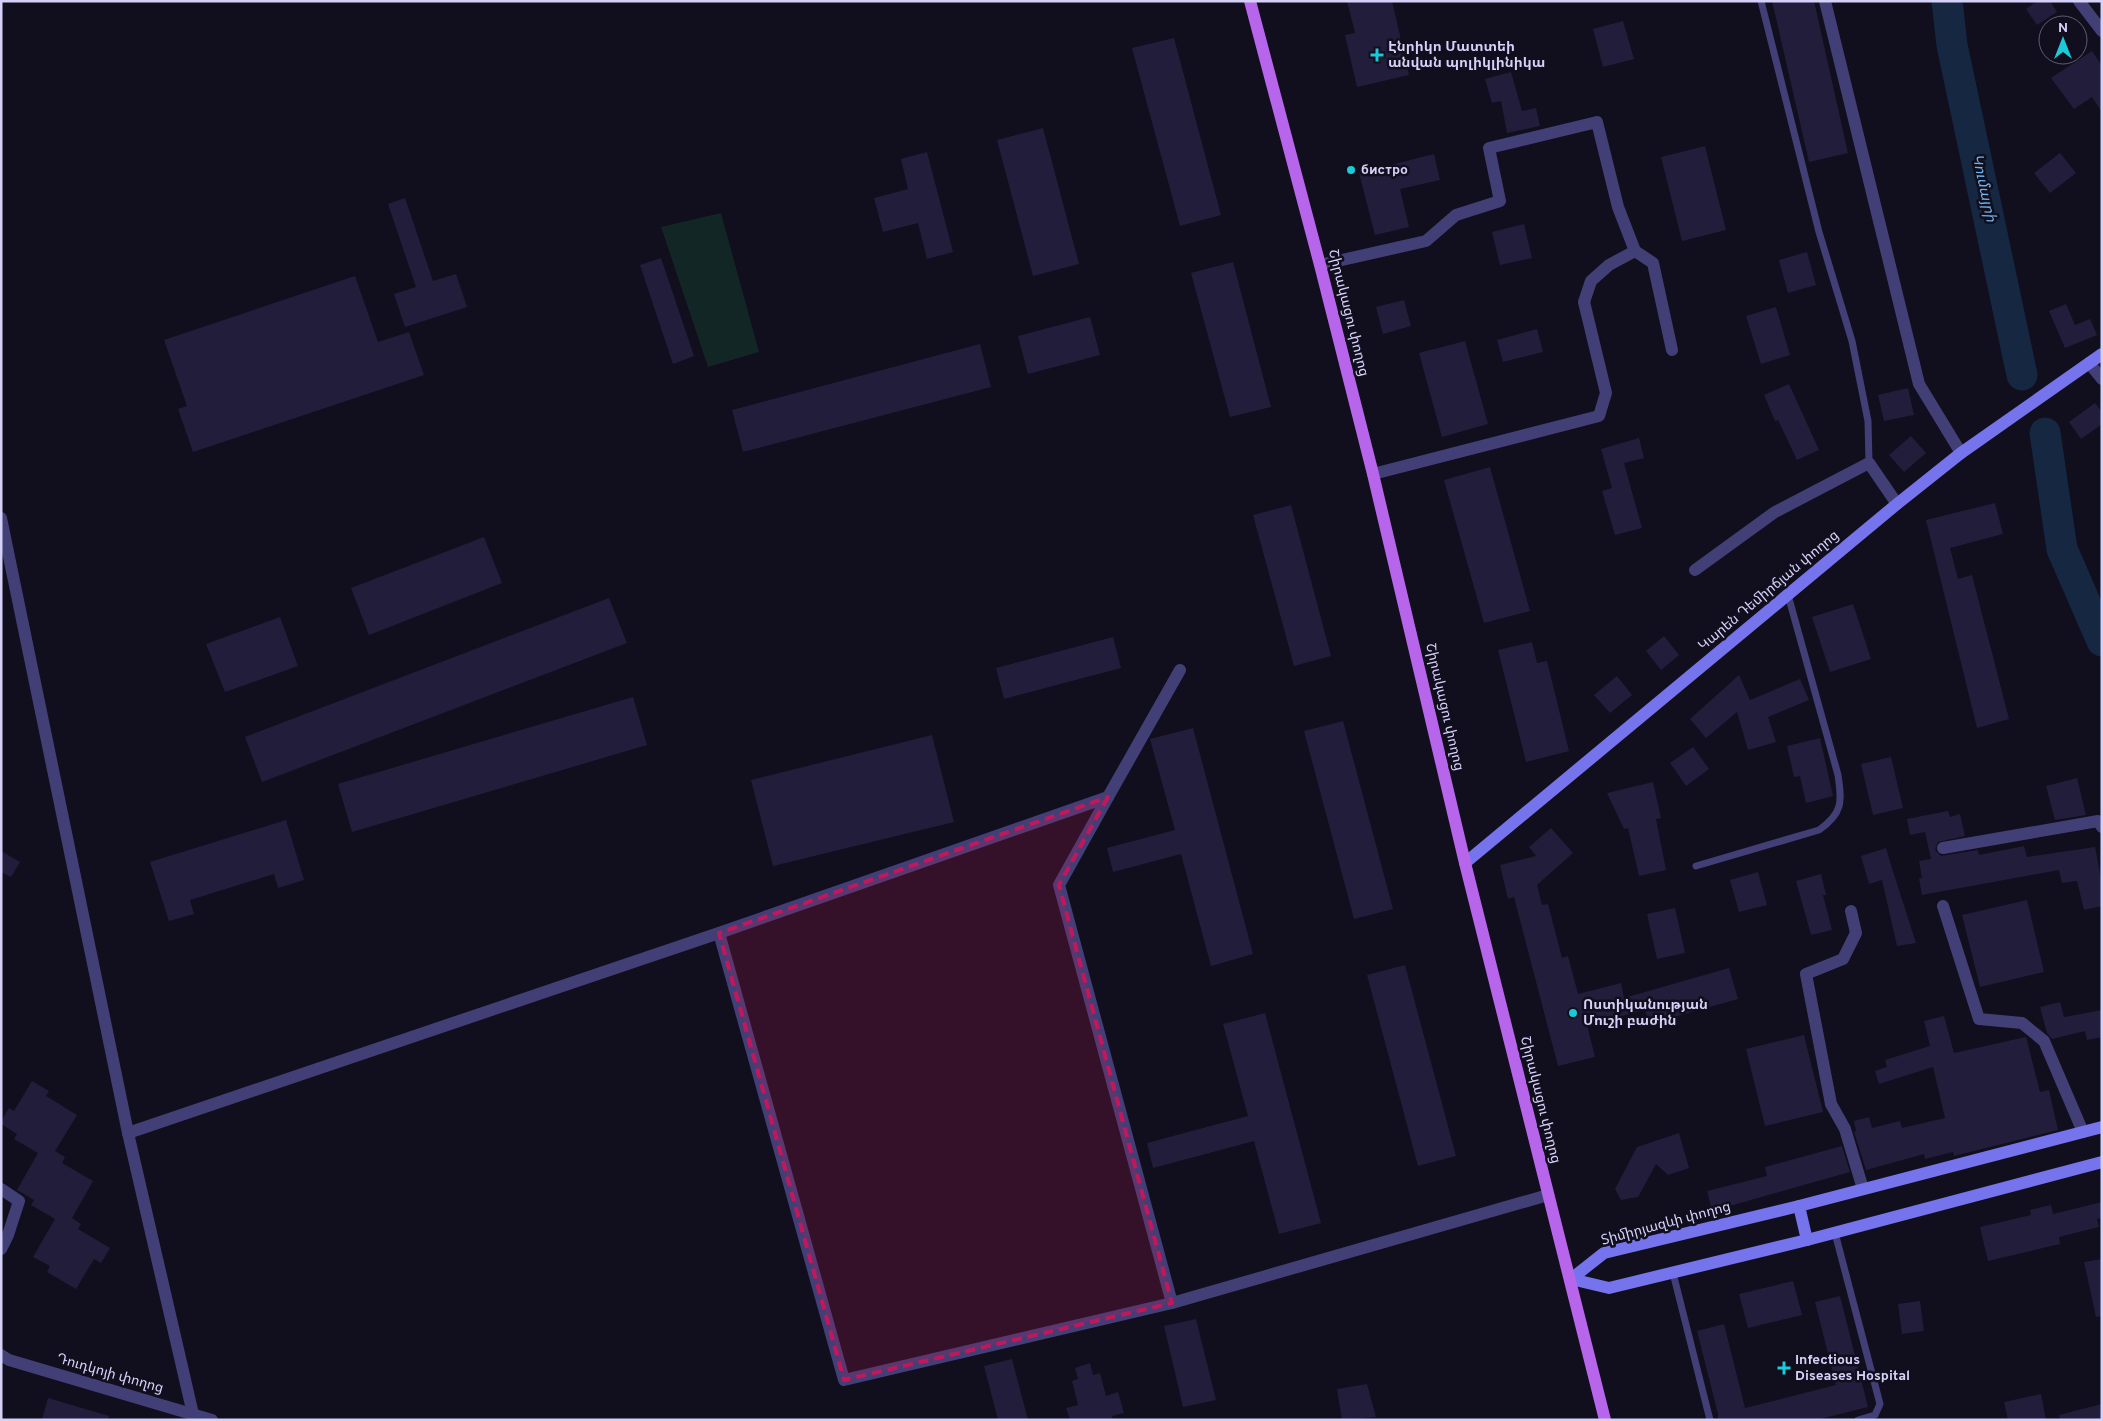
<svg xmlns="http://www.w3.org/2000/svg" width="2103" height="1421" font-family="Overpass,'Noto Sans Armenian',sans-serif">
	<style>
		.green { fill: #122625 }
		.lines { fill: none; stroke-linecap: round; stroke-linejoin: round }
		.river { stroke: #152741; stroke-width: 31 }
		.building { fill: #231d3c }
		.lane { stroke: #413f76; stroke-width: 7 }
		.street { stroke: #413f76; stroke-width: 12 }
		.secondary { stroke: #7574ed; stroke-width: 12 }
		.primary { stroke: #b765eb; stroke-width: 12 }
		.marked { fill: #c2185b; fill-opacity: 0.2; stroke: #c2185b; stroke-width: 4; stroke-dasharray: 10 6; stroke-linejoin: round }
		.poi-dot { fill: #1cc9d9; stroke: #110e1d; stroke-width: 2 }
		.labels { text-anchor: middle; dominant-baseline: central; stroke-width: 5; stroke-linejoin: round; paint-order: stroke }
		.poi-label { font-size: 14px; font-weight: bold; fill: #d5d1f9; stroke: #110e1d; text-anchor: start }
		.street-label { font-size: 14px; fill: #d5d1f9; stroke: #110e1d }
		.water-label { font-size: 15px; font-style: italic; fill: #6cb2ec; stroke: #110e1d }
	</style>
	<rect width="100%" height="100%" fill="#110e1d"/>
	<path class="green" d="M721,213l38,139 -51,15 -47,-140z"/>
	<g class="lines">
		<g class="river">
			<path d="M1947,1l5,44 70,330"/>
			<path d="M2045,433l17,116 40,92"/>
		</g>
	</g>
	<g class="building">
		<path d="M1347,1h45l17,74 -52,12 -12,-52 10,-2z"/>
		<path d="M1772,1h42l34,152 -39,9z"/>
		<path d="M2037,1h13l7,11 -20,13 -11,-16z"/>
		<path d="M1623,21l11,38 -31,8 -10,-38z"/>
		<path d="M1174,38l47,177 -41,11 -48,-178z"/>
		<path d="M2092,51l10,15v46l-10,-15 -18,12 -23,-31z"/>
		<path d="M1511,72l11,39 14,-3 4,18 -33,7 -6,-32 -9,2 -7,-24z"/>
		<path d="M1043,128l36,136 -46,12 -36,-136z"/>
		<path d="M1705,146l21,84 -44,11 -21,-84z"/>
		<path d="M927,152l26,100 -26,7 -9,-36 -35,9 -9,-34 34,-9 -7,-30z"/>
		<path d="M2060,153l16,20 -26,20 -16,-20z"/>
		<path d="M1434,154l6,26 -40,9 9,38 -34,8 -16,-62z"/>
		<path d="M405,198l28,83 23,-7 11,33 -62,20 -11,-33 22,-7 -28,-83z"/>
		<path d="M1524,224l8,34 -32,7 -8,-33z"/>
		<path d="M1807,252l9,33 -28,8 -9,-33z"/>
		<path d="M661,258l33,98 -21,8 -33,-99z"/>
		<path d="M1233,262l38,145 -41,10 -39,-144z"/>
		<path d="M355,276l23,66 31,-10 15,43 -231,77 -15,-43 9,-3 -23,-66z"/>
		<path d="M1404,300l7,26 -28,8 -7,-27z"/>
		<path d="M2066,304l9,21 15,-6 7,16 -32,13 -16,-37z"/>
		<path d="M1776,307l14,48 -29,9 -15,-48z"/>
		<path d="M1090,317l10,38 -72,19 -10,-38z"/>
		<path d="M1537,329l6,23 -40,10 -6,-22z"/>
		<path d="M1465,341l23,83 -46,13 -23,-84z"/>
		<path d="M980,344l11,43 -248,65 -11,-42z"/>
		<path d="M1789,384l30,66 -22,10 -19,-40 -3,1 -11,-26z"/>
		<path d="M1908,388l6,27 -30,6 -6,-26z"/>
		<path d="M2095,403l7,9v12l-21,15 -12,-17z"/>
		<path d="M1911,436l15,17 -22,19 -15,-17z"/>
		<path d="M1639,438l5,20 -20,5 18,65 -27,7 -13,-44 10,-3 -11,-39z"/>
		<path d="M1490,467l40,144 -46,12 -40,-143z"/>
		<path d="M1995,503l8,31 -53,14 8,31 14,-4 37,144 -32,9 -51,-208z"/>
		<path d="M1291,505l40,151 -37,10 -41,-151z"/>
		<path d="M484,537l18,46 -133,52 -18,-47z"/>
		<path d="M609,598l18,45 -365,139 -17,-45z"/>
		<path d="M1853,604l18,55 -41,13 -18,-55z"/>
		<path d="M280,617l18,49 -73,26 -19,-48z"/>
		<path d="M1664,636l15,19 -18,15 -15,-19z"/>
		<path d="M1113,637l8,31 -117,31 -8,-31z"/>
		<path d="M1532,642l5,21 10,-2 22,90 -43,11 -28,-112z"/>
		<path d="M1739,675l11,25 50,-21 9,21 -41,17 8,25 -28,8 -11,-38 -31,26 -16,-19z"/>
		<path d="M1617,676l15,19 -22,18 -16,-18z"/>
		<path d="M633,697l14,48 -295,87 -14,-48z"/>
		<path d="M1343,721l50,188 -39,10 -50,-188z"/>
		<path d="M1193,728l60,226 -42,12 -30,-112 -68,18 -6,-24 68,-18 -25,-91z"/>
		<path d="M932,735l22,87 -181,44 -22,-86z"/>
		<path d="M1820,738l13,58 -27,7 -6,-27 -6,1 -7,-31z"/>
		<path d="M1693,747l16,22 -23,17 -16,-23z"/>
		<path d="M1891,757l12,51 -30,7 -12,-51z"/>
		<path d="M2077,778l9,37 -31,5 -9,-34z"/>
		<path d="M1653,782l8,36 -5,1 10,51 -27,6 -11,-48 -4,1 -17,-36z"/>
		<path d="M1948,811l2,6 10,-3 5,22 -27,6 -3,8 6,6 37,-6 1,5 45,-9 3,11 68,-10 7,36v23l-18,4 -7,-29 -15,2 -3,-13 -137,25 -3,-17h3l-3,-17 12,-2 -6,-27 -15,3 -3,-16z"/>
		<path d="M286,820l18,60 -26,8 -4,-14 -84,26 4,14 -25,7 -19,-59z"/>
		<path d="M1551,828l22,25 -36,32 5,20 6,-1 14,54 6,-2 10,38 43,-11 3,15 105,-30 9,31 -89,25 -4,-14 -58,15 8,32 -37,9 -44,-169 -6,2 -8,-34 36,-9 -7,-9z"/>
		<path d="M1886,848l5,17 25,78 -19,3 -15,-66 -13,4 -8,-28z"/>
		<path d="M1,851l19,11 -9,15 -10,-5z"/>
		<path d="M1758,872l9,33 -28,7 -9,-32z"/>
		<path d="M1821,874l5,21h-3l9,35 -21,5 -15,-54z"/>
		<path d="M2027,900l17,72 -64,15 -18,-72z"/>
		<path d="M1675,908l10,45 -28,6 -10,-45z"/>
		<path d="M1405,965l51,191 -38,10 -51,-191z"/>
		<path d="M2060,1002l4,15 38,-7v27l-15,3 -2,-9 -33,8 -5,-6 -7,-26z"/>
		<path d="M1265,1013l56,210 -42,11 -25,-93 -101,27 -6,-25 101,-27 -25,-92z"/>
		<path d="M1944,1016l10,37 72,-16 14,55 9,-2 9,40 -104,26 -1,-4 -28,7 -1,-5 -58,16 -12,-38 2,-1 -2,-10 15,-4 3,11 28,-7 2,7 43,-10 -12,-51 -54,17 -4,-13 12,-4 -2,-7 45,-14 -6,-25z"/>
		<path d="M1804,1035l19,77 -58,14 -19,-77z"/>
		<path d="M32,1081l17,10 -3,5 31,19 -22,36 10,6 -3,6 31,18 -21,37 9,6 -3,5 32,19 -9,15 -7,-4 -18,30 -29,-17 3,-6 -17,-9 22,-38 -24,-14 3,-5 -17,-10 21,-37 -24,-14 3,-5 -16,-10v-3l8,-13 5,3z"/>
		<path d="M1679,1133l10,35 -21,7 -12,-11 -18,33 -17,3 -6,-11 22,-42z"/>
		<path d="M1842,1146l8,26 -138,39 -5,-20 60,-15 -2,-9z"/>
		<path d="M2102,1202v16l-5,1 2,8 -40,10 1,7 -72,17 -8,-34 51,-12 -1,-5 21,-5 2,9z"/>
		<path d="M2102,1259v57l-6,1 -12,-55z"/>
		<path d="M1793,1281l9,34 -54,13 -9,-34z"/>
		<path d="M1840,1296l28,111 -52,13h-98v-6l-21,-83 27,-7 21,84 91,-23 -21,-83z"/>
		<path d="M1920,1301l4,30 -22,3 -4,-30z"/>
		<path d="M1196,1319l20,81 -33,7 -19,-81z"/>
		<path d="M1012,1359l16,61h-30l-14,-54z"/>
		<path d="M1090,1363l3,12 7,-2 6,23 12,-4 6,21 -12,3 1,4h-43l-4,-12 12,-3 -6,-24 6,-2 -3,-11z"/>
		<path d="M1367,1384l9,33 -34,3 -5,-31z"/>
		<path d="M2041,1394l5,26h-38l-4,-18z"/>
		<path d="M48,1398l61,18 -1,4h-66z"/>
		<path d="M2102,1404v16h-42l-1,-5z"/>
	</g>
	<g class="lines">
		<g class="lane">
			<path d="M1761,1l58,231 33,109 16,80 1,42"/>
			<path d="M1696,866l123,-36c24,-17 23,-28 19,-55l-50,-180"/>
			<path d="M1835,1233l45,171 -5,11 -17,5"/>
			<path d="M1673,1273l37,147"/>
		</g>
		<g class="street">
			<path d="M1825,1l94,383 42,69"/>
			<path d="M2079,1l23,30"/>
			<path d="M1635,251l18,12 19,87"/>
			<path d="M1320,265l106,-24 30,-26 44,-14 -11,-53 108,-26 21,85 17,44 -26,14 -18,16 -7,21 22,91 -7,23 -226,58"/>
			<path d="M2089,363l13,16"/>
			<path d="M1,518l127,615 65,281"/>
			<path d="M1695,570l80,-58 94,-49 28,41"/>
			<path d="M1108,797l-49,88 113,418"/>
			<path d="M1943,848l155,-27 4,6"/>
			<path d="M1943,906l36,113 43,4 22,18 39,91"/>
			<path d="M1851,911l5,22 -13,26 -37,15 25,130 14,25 18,60"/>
			<path d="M719,933l125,447 328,-77 376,-108"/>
			<path d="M128,1133l591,-200 389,-136 72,-127"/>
			<path d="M1,1189l18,12 -11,34 -7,14"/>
			<path d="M1,1355l8,5 203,60"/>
		</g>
		<g class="secondary">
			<path d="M1465,863l432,-359 64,-51 141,-99"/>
			<path d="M1799,1206l8,34"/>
			<path d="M1571,1279l33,-26 195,-47 303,-79"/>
			<path d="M1571,1279l38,9 198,-48 295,-78"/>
		</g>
		<path class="primary" d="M1250,1l70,264 53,209 92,389 140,557"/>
	</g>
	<path class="marked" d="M1108,797l-49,88 113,418 -328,77 -125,-447z"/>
	<g class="poi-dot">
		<path d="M1374.5 47.5h5v5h5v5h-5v5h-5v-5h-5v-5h5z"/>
		<circle cx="1351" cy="170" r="5"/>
		<circle cx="1573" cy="1013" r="5"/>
		<path d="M1781.5 1360.5h5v5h5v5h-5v5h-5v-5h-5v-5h5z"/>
	</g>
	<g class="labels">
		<g class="poi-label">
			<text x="1388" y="47">Էնրիկո Մատտեի<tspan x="1388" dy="16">անվան պոլիկլինիկա</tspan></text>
			<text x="1361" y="170">бистро</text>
			<text x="1583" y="1005">Ոստիկանության<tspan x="1583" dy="16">Մուշի բաժին</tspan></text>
			<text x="1795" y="1360">Infectious<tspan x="1795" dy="16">Diseases Hospital</tspan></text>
		</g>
		<g class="street-label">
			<text transform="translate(1348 313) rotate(76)">Շիրակացու փողոց</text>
			<text transform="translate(1769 591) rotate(-40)">Կարեն Դեմիրճյան փողոց</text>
			<text transform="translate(1444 707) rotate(77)">Շիրակացու փողոց</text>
			<text transform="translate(1540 1100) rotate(76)">Շիրակացու փողոց</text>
			<text transform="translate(1666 1224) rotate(-15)">Տիմիրյազևի փողոց</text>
			<text transform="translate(110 1374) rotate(16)">Դուդկոյի փողոց</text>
		</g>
		<g class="water-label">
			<text transform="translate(1983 188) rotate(78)">Կումայրի</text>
		</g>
	</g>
	<rect width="2103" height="1421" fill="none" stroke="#d5d1f9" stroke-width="5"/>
	<g transform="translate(2063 40)"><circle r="24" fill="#110e1d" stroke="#5f5c75"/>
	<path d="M0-4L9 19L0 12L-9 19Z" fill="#1cc9d9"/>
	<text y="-8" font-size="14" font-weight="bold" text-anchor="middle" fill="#d5d1f9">N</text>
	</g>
</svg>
